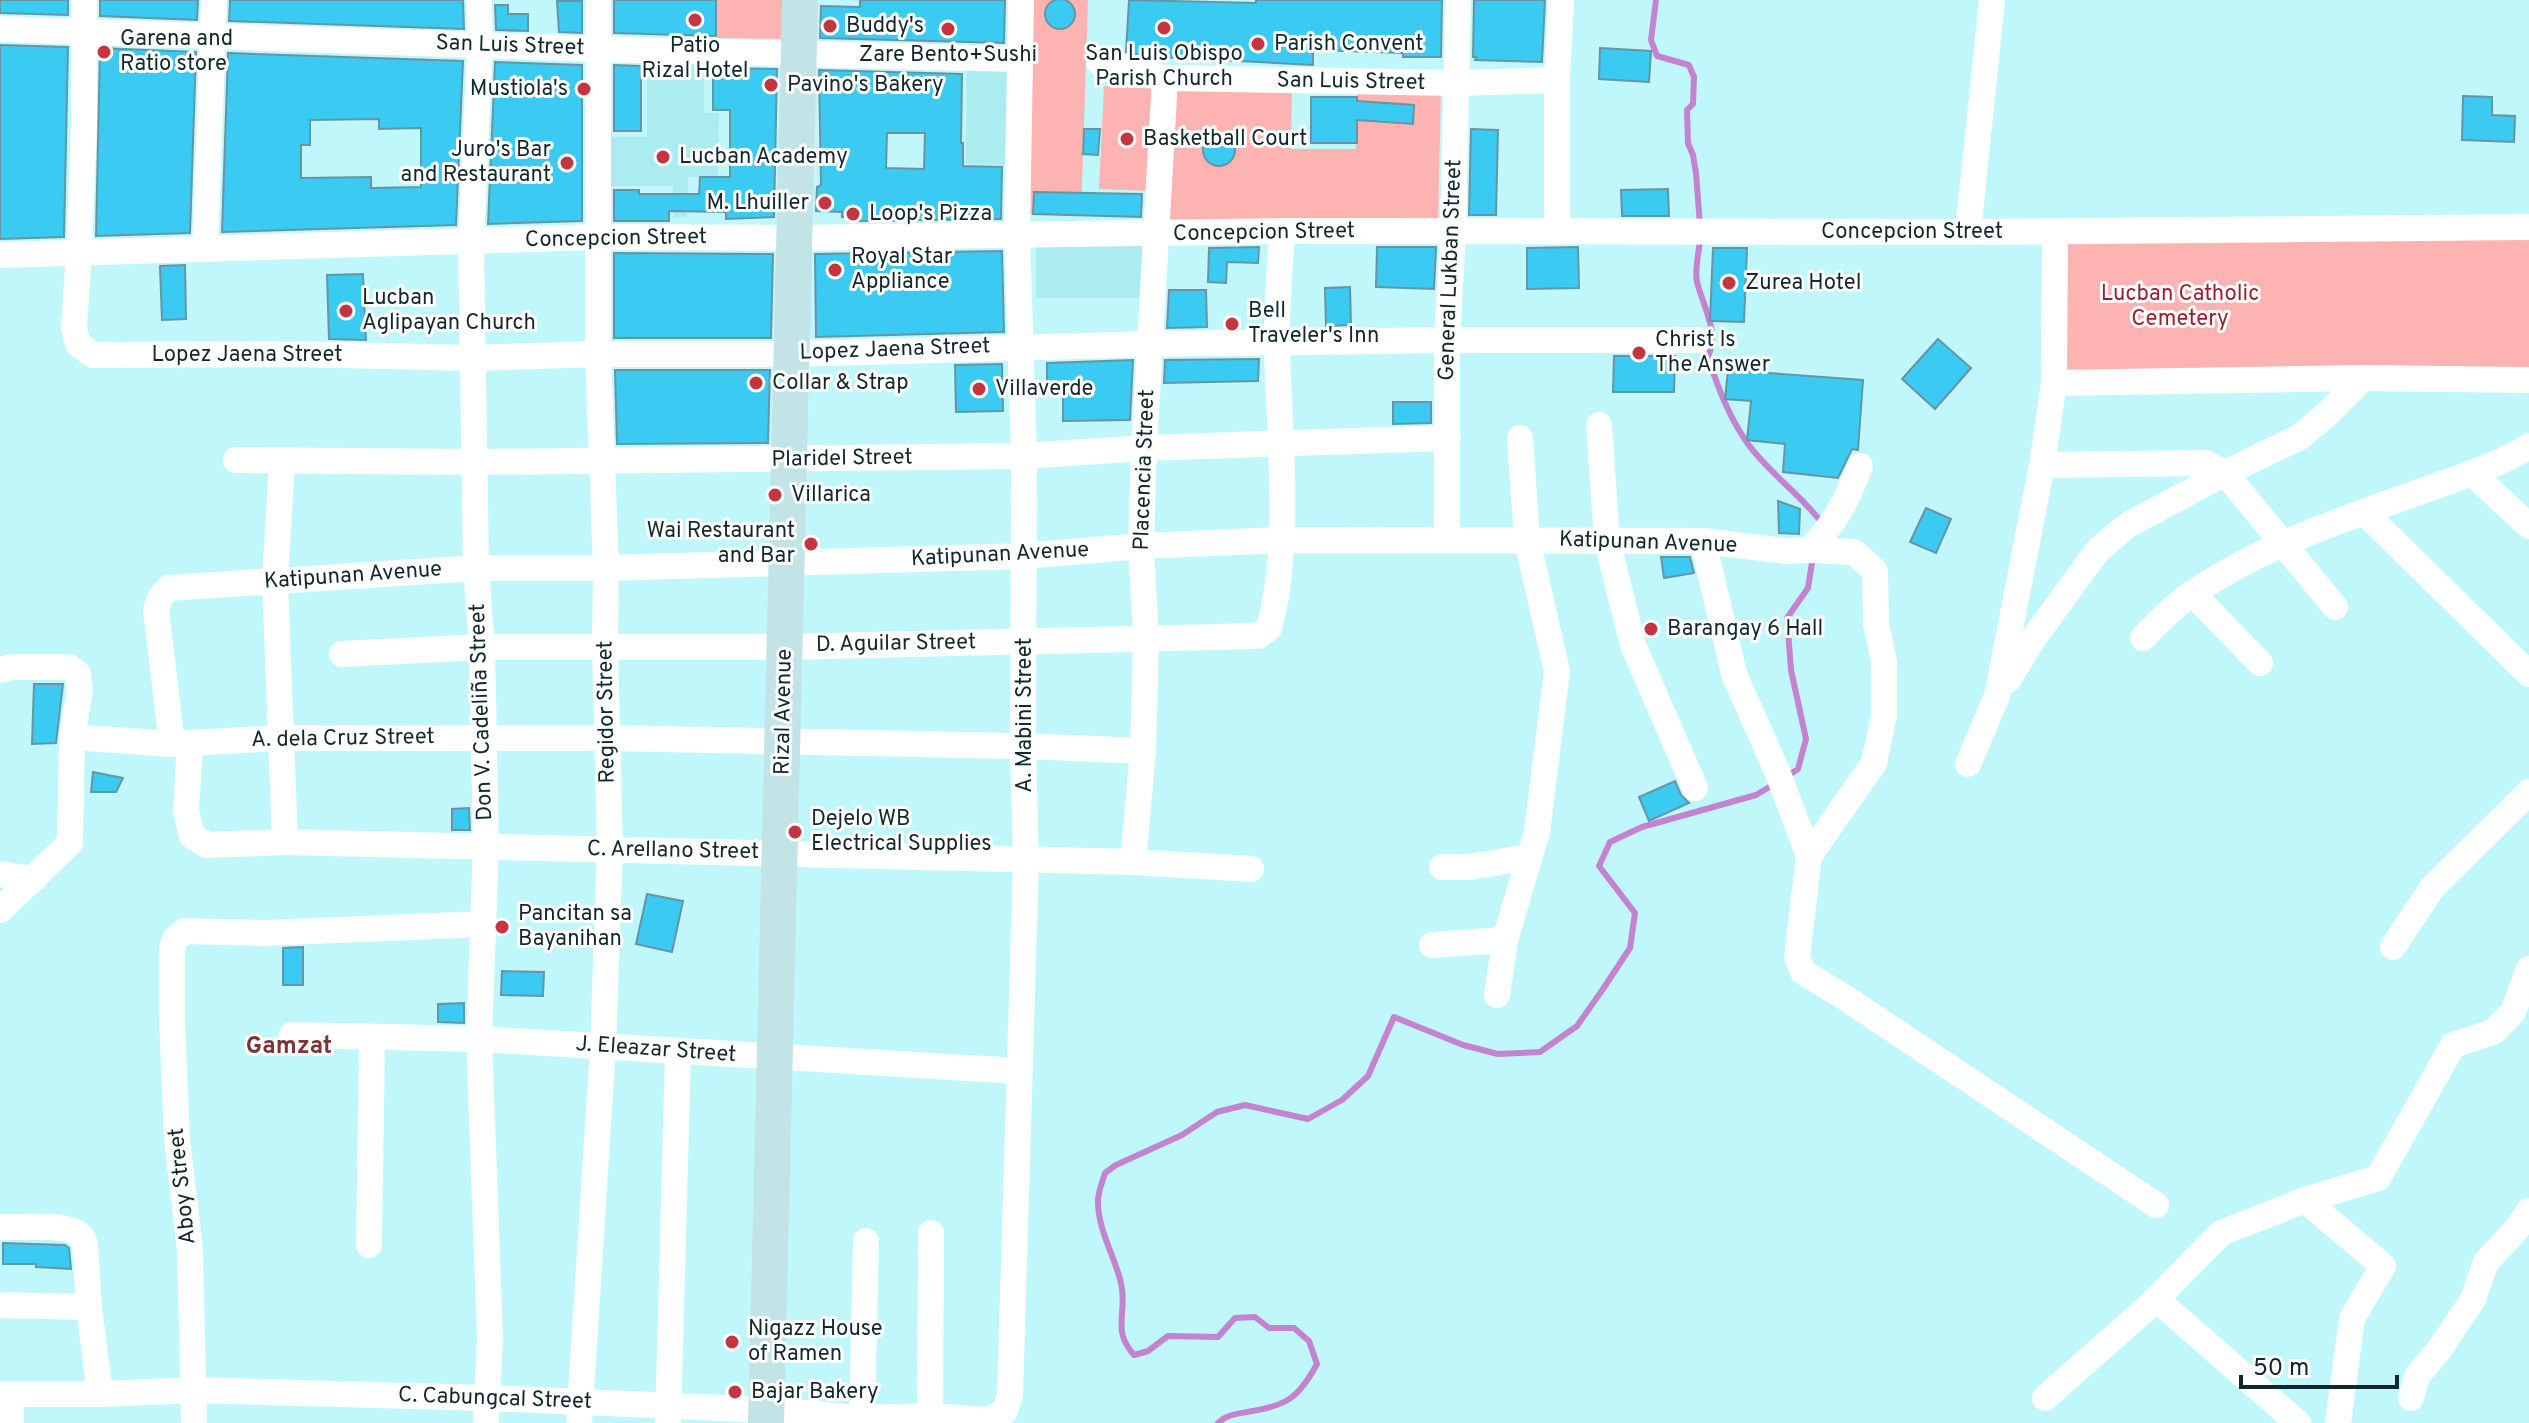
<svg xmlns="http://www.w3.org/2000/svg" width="2529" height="1423" font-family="Overpass,sans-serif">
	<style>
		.built { fill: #abecf0 }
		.green { fill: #fdb3b1 }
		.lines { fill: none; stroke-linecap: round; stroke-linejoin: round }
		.stream { stroke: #c383d0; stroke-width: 6 }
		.building { fill: #3acaf2; stroke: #6695a5; stroke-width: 2; fill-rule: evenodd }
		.street { stroke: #fff; stroke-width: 26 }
		.secondary { stroke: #c3e4e6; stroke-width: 36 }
		.poi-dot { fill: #c43441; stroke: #fff; stroke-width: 3 }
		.labels { text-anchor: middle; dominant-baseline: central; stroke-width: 6; stroke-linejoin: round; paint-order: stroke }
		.poi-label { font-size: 22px; fill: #13282a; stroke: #fff; text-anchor: start }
		.street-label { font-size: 22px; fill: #13282a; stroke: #fff }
		.park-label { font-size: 22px; fill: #9c1f2d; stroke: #fff }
		.neighbourhood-label { font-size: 24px; font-weight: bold; fill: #7c3436; stroke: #fff }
	</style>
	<rect width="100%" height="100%" fill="#c0f7fa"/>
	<g class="built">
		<path d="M647,64h57v49h15l-1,64h-30l-1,40 -14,1v-32h-66v-49h40z"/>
		<path d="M967,64l44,1 -2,100 -43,-1z"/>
		<path d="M1146,240l-1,58h-109v-57z"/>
	</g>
	<g class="green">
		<path d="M716,0h76v39l-76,-1z"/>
		<path d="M1034,0h54l-7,216 -54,-2z"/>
		<path d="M1171,83l121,3 -1,63h65l1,-62 84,2 -3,136h-275z"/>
		<path d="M1104,86l51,3 -5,102 -51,-2z"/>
		<path d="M2529,236v138l-462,3 -7,-138z"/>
	</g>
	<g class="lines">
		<g class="stream">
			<path d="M1656,0l-5,40 6,16 32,9 5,12 -1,27 -6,6 1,33 5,12 3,18 4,52"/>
			<path d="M1700,236c0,15 -6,32 -3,46 7,27 22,48 11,75 10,31 21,60 40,87 21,29 52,50 74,79"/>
			<path d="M1786,777l12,-8 8,-30 -15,-69 -4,-52 21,-30 5,-32"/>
			<path d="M1218,1423c8,-8 18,-9 29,-11 39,-6 51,-13 70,-48l-8,-23 -15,-13h-25l-14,-11 -20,1 -17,19 -50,-1 -20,15 -14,4c-23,-26 -6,-41 -13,-72 -6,-26 -22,-51 -23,-79 -1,-10 4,-21 7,-31l11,-8 66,-30 35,-23 28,-7 63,14 34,-19 26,-24 26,-59 69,28 35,9 42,-2 37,-26 26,-37 27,-41 5,-35 -36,-47 11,-24 32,-15 114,-32 20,-12"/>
		</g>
	</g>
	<g class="building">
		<circle cx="1060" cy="14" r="15"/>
		<path d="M0,0h68v15l-68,-2z"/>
		<path d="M100,0h98l-1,20 -97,-4z"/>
		<path d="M230,0h233l1,29 -235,-8z"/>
		<path d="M614,0h102v36l-102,-3z"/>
		<path d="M860,0h145l-1,43 -184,-5 1,-32 39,1z"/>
		<path d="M1129,0l127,3v-3h186l-1,57h-38v-4l-90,-3v15l-172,-9 -15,-4z"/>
		<path d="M1474,0h71l-3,62 -67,-2 1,-3h-3z"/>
		<path d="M557,1h25v32l-23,-1z"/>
		<path d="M495,5h13v9h20v17l-32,-1z"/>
		<path d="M0,45l68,2 -4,190 -64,2z"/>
		<path d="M100,48l96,4 -6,181 -94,3z"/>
		<path d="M1600,48l51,3 -2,31 -50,-3z"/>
		<path d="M228,53l235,8 -7,164 -234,7zM379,119v10l42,-1v59l-50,1v-11l-70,1v-33h9v-25z"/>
		<path d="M495,62l87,3v156l-94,3z"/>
		<path d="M614,65l27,1v65h-27z"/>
		<path d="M713,68l64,1 -3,148 -48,2v-7l-57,-1v10h-55v-31h25v4h60l1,-17h30v-67h-17z"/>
		<path d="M819,70l143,4 -1,69h2v23l39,1 -1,52 -143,2v-4h-16v-5l-26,-1 1,-24 4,-2zM887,133h38l-1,36 -38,-1z"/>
		<path d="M2463,96l29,1v18l23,1 -1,26 -52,-2z"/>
		<path d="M1311,97h46v4l57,4 -1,19 -56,-4v23h-46z"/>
		<path d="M1084,129h16l-2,26 -15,-1z"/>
		<path d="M1471,129l27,1 -2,85h-27z"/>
		<circle cx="1219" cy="150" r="16"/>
		<path d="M1668,189l1,27h-47l-1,-26z"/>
		<path d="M1034,192l108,2 -1,23 -108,-3z"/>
		<path d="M1259,247l-1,16 -31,-1 -1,21 -18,-1 1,-34z"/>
		<path d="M1377,247h59l-2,42 -58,-2z"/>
		<path d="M1578,247l1,41 -52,1v-41z"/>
		<path d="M1713,248h34l-3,74 -34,-1z"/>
		<path d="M1002,251l2,81 -188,5 -1,-83z"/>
		<path d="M614,253l159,1 -2,84h-157z"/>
		<path d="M185,265l1,54 -24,1 -2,-54z"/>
		<path d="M363,274l3,66 -37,-1 -2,-64z"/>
		<path d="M1350,287l1,38 -25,1 -1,-38z"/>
		<path d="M1169,290h37l1,37 -40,1z"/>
		<path d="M1938,339l33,29 -36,41 -33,-30z"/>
		<path d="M1614,356h61l-1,36h-61z"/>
		<path d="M1259,359l-1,22 -94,2 1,-23z"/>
		<path d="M1133,360l-3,60 -67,1v-28h-16v-30z"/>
		<path d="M1002,364l1,47 -47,1 -1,-47z"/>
		<path d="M615,370h155l-2,73 -151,1z"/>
		<path d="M1728,370l135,10 -5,70 -6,-1 -14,29 -55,-6 2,-28 -38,-4 4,-39 -26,-2z"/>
		<path d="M1393,402h38v21l-38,1z"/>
		<path d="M1778,501l22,8 -1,25 -20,-1z"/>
		<path d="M1926,508l25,11 -15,34 -26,-11z"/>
		<path d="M1661,557h29l4,16 -30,5z"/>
		<path d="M34,684h29l-7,59 -24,1z"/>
		<path d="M93,772l30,6 -7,14h-25z"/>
		<path d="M1675,781l6,14 8,8 -40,18 -10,-24z"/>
		<path d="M469,808l1,22h-18v-21z"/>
		<path d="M647,894l36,7 -11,51 -36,-8z"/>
		<path d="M303,947v38h-20v-37z"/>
		<path d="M502,971l42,1 -1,24 -42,-1z"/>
		<path d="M464,1003v20l-26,-1v-18z"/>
		<path d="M3,1243l62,2 4,3 2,21 -35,-2v-3h-33z"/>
	</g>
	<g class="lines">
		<g class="street">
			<path d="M84,0v123l-5,130 -5,74 4,17 15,11 199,-1 181,4 125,-4h194l358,-10 297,-4h251"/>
			<path d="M479,0l1,45 -9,197 5,326 6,79 4,200 -7,192 11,298 -4,86"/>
			<path d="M0,29l596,20 425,10"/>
			<path d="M1099,62l66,16 290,5 102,-3"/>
			<path d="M1557,230v-150l4,-80"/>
			<path d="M1968,232l24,-232"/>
			<path d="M205,249l9,-249"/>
			<path d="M0,255l598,-18 197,1 487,-7 686,1 561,-5"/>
			<path d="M2054,383l309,-5 166,2"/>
			<path d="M1599,425l8,116 26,104 62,143"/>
			<path d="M236,460l238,2 550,-6 120,-8 304,-10"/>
			<path d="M282,462l-7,118 10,262"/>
			<path d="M2042,465l164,-2 19,10 110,134"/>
			<path d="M2472,473l57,53"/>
			<path d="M2364,512l165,162"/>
			<path d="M1447,540v-200l6,-107 5,-233"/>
			<path d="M1703,541l31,133 43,97 32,85 -12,101 6,15 44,27 309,206"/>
			<path d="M2192,593l68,70"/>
			<path d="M2143,638c16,-16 31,-33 50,-45 69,-47 151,-74 229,-102 35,-13 75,-24 107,-45"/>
			<path d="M342,654l140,-7h304l472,-11 11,-8c23,-83 10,-193 8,-281 -1,-38 3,-78 5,-116"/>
			<path d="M0,670l12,-3h57l9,7 2,16 -8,47 -2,106 -70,67"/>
			<path d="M2008,680l25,-41 65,-89 30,-25 97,-52 75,-36 27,-23 36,-36"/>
			<path d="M72,737l100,7 108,-6h327l416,8 120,5"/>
			<path d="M190,743l-4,68 6,25 15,9 78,-3 848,20 118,7"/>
			<path d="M172,744l-16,-134 4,-12 8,-10 308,-20h130l418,-12 117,-10 140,-6 422,1 83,10 23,-1c26,-26 38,-50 51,-84"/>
			<path d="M1968,764l29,-68 45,-231 12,-82 1,-151"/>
			<path d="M1809,856l65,-93 10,-48v-53l-8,-39 -1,-52 -21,-19 -45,-2"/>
			<path d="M1133,862l10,-111 3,-113 -5,-92 3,-98 21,-370"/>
			<path d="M1442,867h28l59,-10"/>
			<path d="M0,874l34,5"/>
			<path d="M1432,945l73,-5"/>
			<path d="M2393,947l39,-59 97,-96"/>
			<path d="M1497,995l8,-55 32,-108 20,-161 -30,-131 -7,-102"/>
			<path d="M292,1035l187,4 540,32"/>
			<path d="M2305,1200l78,66 -31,52 -14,105"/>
			<path d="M0,1227c19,1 62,-4 77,6 5,3 6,6 8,11l4,63 11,87"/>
			<path d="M369,1245l3,-207"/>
			<path d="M2156,1299l142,124"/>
			<path d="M0,1305l89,2"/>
			<path d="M0,1394h100l94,-4 294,8 279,12 95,8 68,-2 59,4 16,-9 5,-16 16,-534 -3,-115 1,-290 -7,-221 4,-235"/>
			<path d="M10,1394l1,29"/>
			<path d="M2045,1398l104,-92 72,-73 84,-33 73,-22 75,-133 40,-13 20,-20 16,-43"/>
			<path d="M2411,1398l6,-22 22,-26 34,-51 13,-37 30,-32 13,-19"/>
			<path d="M930,1416l1,-183"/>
			<path d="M862,1418l4,-177"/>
			<path d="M194,1423l-4,-174 -13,-109 -5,-121v-70l3,-10 10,-8 78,2 221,-9"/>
			<path d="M579,1423l24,-376 7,-198 -5,-203 1,-78 -8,-214v-354"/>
			<path d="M668,1423l10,-371"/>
		</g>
		<path class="secondary" d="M766,1423l34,-1423"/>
	</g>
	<g class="poi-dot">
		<circle cx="695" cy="20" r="8"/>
		<circle cx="830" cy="26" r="8"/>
		<circle cx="1164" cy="28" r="8"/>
		<circle cx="948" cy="29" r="8"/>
		<circle cx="1258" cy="44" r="8"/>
		<circle cx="104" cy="52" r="8"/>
		<circle cx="771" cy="85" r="8"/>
		<circle cx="584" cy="89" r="8"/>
		<circle cx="1127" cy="139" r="8"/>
		<circle cx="663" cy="157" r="8"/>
		<circle cx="567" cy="163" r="8"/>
		<circle cx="825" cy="203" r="8"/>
		<circle cx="853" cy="214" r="8"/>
		<circle cx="835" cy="270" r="8"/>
		<circle cx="1729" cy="283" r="8"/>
		<circle cx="346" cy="311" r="8"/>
		<circle cx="1232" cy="324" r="8"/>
		<circle cx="1639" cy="353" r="8"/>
		<circle cx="756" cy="383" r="8"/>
		<circle cx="979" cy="389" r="8"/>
		<circle cx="775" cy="495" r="8"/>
		<circle cx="811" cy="544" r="8"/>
		<circle cx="1651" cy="629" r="8"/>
		<circle cx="795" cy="832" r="8"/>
		<circle cx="502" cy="927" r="8"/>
		<circle cx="732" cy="1342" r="8"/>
		<circle cx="735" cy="1392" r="8"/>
	</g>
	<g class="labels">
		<g class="poi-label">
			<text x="846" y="26">Buddy's</text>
			<text x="120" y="39">Garena and<tspan x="120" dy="25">Ratio store</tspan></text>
			<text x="1274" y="44">Parish Convent</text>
			<text x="695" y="46" text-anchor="middle">Patio<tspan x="695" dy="25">Rizal Hotel</tspan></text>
			<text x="1164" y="54" text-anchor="middle">San Luis Obispo<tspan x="1164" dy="25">Parish Church</tspan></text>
			<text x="948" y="55" text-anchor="middle">Zare Bento+Sushi</text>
			<text x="787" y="85">Pavino's Bakery</text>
			<text x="568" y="89" text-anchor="end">Mustiola's</text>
			<text x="1143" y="139">Basketball Court</text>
			<text x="551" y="150" text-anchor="end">Juro's Bar<tspan x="551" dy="25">and Restaurant</tspan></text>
			<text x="679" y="157">Lucban Academy</text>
			<text x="809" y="203" text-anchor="end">M. Lhuiller</text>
			<text x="869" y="214">Loop's Pizza</text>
			<text x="851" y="257">Royal Star<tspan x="851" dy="25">Appliance</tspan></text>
			<text x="1745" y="283">Zurea Hotel</text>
			<text x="362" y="298">Lucban<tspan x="362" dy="25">Aglipayan Church</tspan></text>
			<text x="1248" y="311">Bell<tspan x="1248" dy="25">Traveler's Inn</tspan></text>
			<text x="1655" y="340">Christ Is<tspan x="1655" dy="25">The Answer</tspan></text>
			<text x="772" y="383">Collar &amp; Strap</text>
			<text x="995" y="389">Villaverde</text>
			<text x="791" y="495">Villarica</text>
			<text x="795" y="531" text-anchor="end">Wai Restaurant<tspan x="795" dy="25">and Bar</tspan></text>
			<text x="1667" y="629">Barangay 6 Hall</text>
			<text x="811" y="819">Dejelo WB<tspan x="811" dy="25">Electrical Supplies</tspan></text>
			<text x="518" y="914">Pancitan sa<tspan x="518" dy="25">Bayanihan</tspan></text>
			<text x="748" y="1329">Nigazz House<tspan x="748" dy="25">of Ramen</tspan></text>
			<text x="751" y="1392">Bajar Bakery</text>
		</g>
		<g class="street-label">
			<text transform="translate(510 46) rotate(2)">San Luis Street</text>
			<text transform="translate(1351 82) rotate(1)">San Luis Street</text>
			<text x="1912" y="232">Concepcion Street</text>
			<text transform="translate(1264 233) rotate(-1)">Concepcion Street</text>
			<text transform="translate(616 239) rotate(-1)">Concepcion Street</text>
			<text transform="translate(1451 270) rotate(-88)">General Lukban Street</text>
			<text transform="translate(895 350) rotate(-2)">Lopez Jaena Street</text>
			<text x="247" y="355">Lopez Jaena Street</text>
			<text transform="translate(842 459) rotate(-1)">Plaridel Street</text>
			<text transform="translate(1145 470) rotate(-88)">Placencia Street</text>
			<text transform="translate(1648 543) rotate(2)">Katipunan Avenue</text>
			<text transform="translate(1000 555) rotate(-3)">Katipunan Avenue</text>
			<text transform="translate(353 576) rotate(-4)">Katipunan Avenue</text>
			<text transform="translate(896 644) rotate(-1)">D. Aguilar Street</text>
			<text transform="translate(482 712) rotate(-92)">Don V. Cadeliña Street</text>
			<text transform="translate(607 712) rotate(-91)">Regidor Street</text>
			<text transform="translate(784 712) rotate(-89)">Rizal Avenue</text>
			<text transform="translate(1025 715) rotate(-90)">A. Mabini Street</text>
			<text transform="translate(343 739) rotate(-1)">A. dela Cruz Street</text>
			<text transform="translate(673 851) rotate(1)">C. Arellano Street</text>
			<text transform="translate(656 1050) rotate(4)">J. Eleazar Street</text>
			<text transform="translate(183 1186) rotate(-96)">Aboy Street</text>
			<text transform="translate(495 1399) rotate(2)">C. Cabungcal Street</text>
		</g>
		<g class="park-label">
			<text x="2180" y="294">Lucban Catholic<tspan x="2180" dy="25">Cemetery</tspan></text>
		</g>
		<g class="neighbourhood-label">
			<text x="289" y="1047">Gamzat</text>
		</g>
	</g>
	<path d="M2241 1375v12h156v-12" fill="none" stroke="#13282a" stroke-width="4"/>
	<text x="2253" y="1375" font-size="24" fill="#13282a" stroke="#ffffff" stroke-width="6" paint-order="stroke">50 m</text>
</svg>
